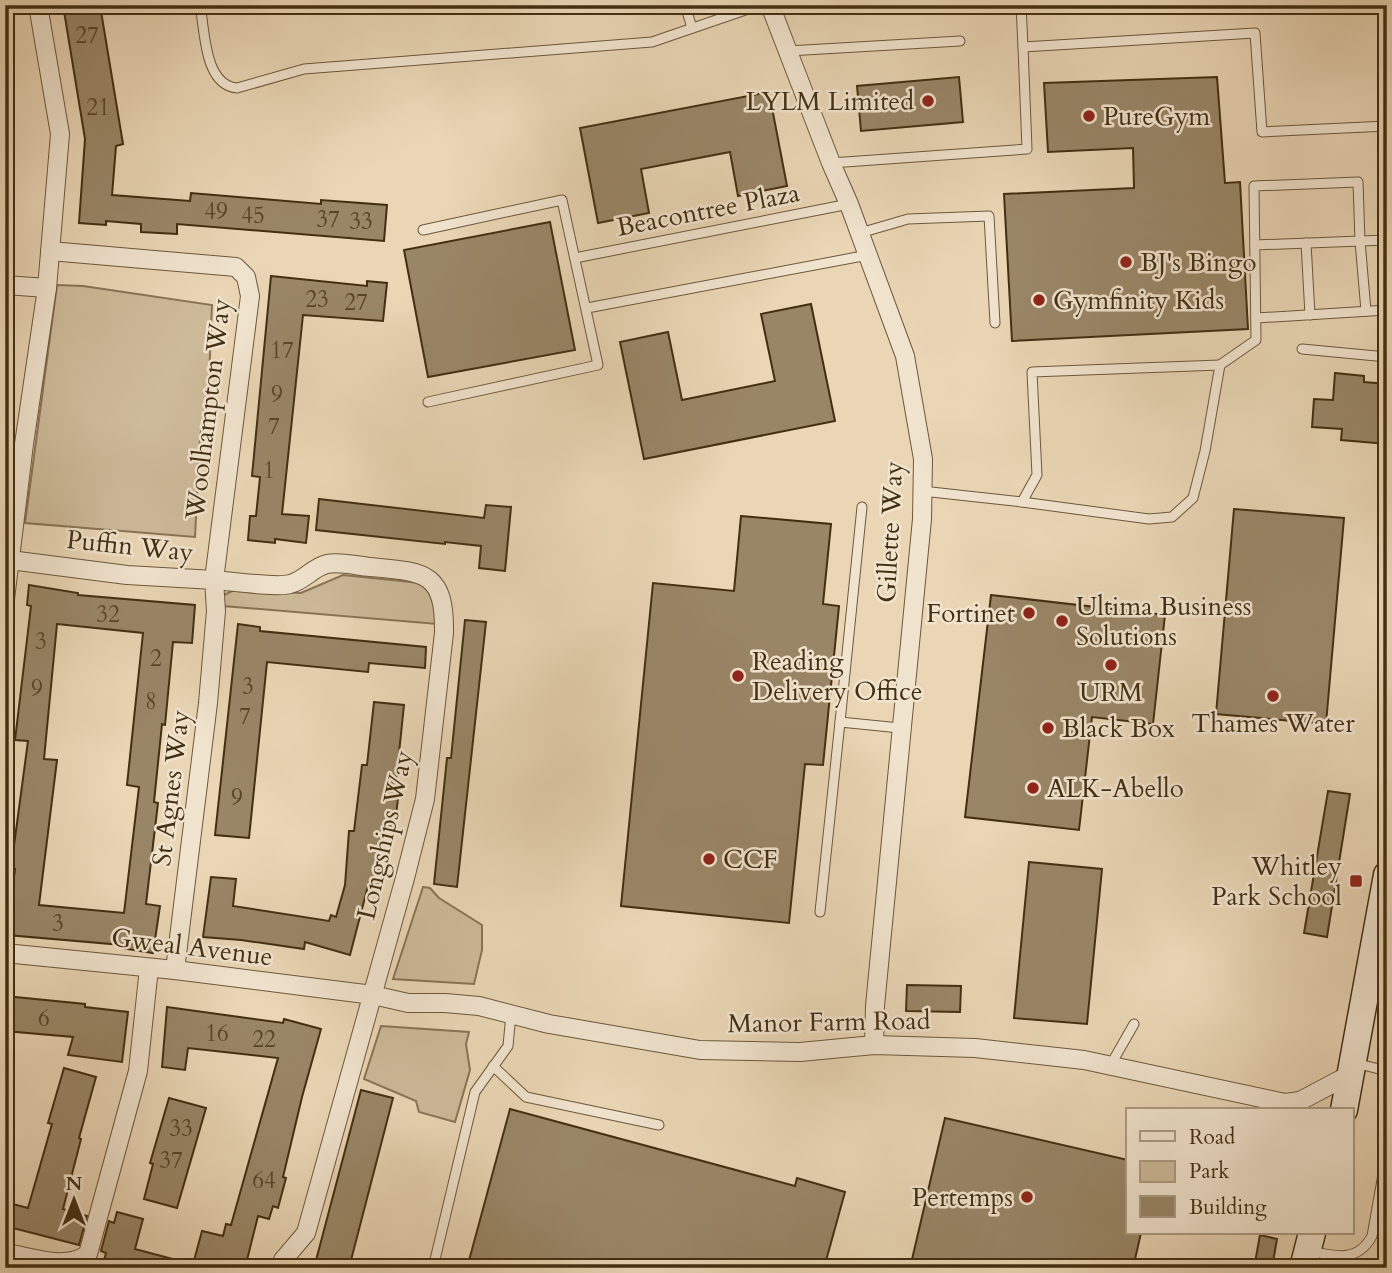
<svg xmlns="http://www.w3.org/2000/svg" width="1392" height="1273" font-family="Cardo,serif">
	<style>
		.green { fill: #cdba99; stroke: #887456; stroke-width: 2 }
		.building { fill: #998667; stroke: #422f12; stroke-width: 2; fill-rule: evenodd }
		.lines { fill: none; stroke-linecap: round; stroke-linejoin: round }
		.service-casing { stroke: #6c593b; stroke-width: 11 }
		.minor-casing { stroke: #6c593b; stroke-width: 20 }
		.secondary-casing { stroke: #422f12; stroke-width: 29 }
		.service { stroke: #f1e4cf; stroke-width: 9 }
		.minor { stroke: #f1e4cf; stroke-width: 18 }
		.secondary { stroke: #f1e4cf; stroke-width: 26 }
		.poi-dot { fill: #8f2418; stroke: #f1e4cf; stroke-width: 2.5 }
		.labels { text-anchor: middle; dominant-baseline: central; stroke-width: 5; stroke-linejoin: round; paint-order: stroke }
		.number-label { font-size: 23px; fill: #584527 }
		.poi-label { font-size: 26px; fill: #422f12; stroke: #f1e4cf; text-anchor: start }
		.street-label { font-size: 26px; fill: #422f12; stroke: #f1e4cf }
	</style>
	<rect width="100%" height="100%" fill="#ead6b5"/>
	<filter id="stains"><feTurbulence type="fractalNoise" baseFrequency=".00286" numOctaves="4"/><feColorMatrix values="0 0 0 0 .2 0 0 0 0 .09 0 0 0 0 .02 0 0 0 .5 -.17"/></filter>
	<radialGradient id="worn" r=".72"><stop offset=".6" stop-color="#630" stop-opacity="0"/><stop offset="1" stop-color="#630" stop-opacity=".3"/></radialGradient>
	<g class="green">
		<path d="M57,285l26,1 129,19 -3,75 -9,58 -5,99 -170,-14z"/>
		<path d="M343,575l78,8 18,19 -2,22 -214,-18 1,-11 10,-5 67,3z"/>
		<path d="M423,887l7,1 9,10 43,27v25l-8,34 -81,-5z"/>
		<path d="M381,1026l88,6 -3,12 4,26 -15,52 -36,-10 -3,-11 -52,-22z"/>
	</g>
	<g class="building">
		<path d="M63,5h37l23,139 -7,2 -4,49 78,6 1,-8 130,11v-4l66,5 -3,36 -207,-17v10l-36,-2v-8l-35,-3v4l-27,-2 6,-84z"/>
		<path d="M959,77l4,45 -102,9 -4,-45z"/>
		<path d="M1217,77l8,106 15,-1 8,147 -236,12 -8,-147 130,-6 -1,-40 -85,4 -4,-69z"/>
		<path d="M769,92l18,94 -49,10 -8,-44 -89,17 8,44 -51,10 -18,-95z"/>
		<path d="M550,222l25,128 -147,27 -24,-127z"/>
		<path d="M271,276l96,10v-5l20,2 -4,38 -80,-6 -21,199 27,2 -3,27 -31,-4v4l-27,-3 2,-24h6l4,-39 -8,-1z"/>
		<path d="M811,304l24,117 -191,38 -24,-117 48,-10 14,68 93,-19 -14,-67z"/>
		<path d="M1335,373l29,3v6l23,2v60l-46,-4 1,-11 -30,-2 2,-28 19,1z"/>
		<path d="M319,499l165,19 2,-13 25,2 -6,64 -26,-3 2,-22 -36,-4v2l-129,-14z"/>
		<path d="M1234,509l110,9 -18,206 -110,-10z"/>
		<path d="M741,516l90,8 -8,80 16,2 -16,159 -18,-1 -16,159 -168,-17 32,-323 81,8z"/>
		<path d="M29,585l49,8v2l117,10 -3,38 -19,-1 -8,83 -3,-1 -8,78 4,1 -12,101 14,2 -7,47 -32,-5 1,-3 -115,-10 8,-66 -4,-1 17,-127 -13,-1 16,-134 -4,-1zM57,624l86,9 -16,152 12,2 -15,126 -85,-8 18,-145 -13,-1z"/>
		<path d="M991,595l174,20 -12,109 -61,-7 -13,113 -114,-13z"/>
		<path d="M465,620l21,2 -29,265 -23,-3 13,-126h4z"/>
		<path d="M238,624l22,3v4l166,16 -1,21 -56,-5 -1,9 -101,-10 -18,176 -34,-3z"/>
		<path d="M374,702l30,3 -8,77h4l-4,33h-4l-2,16h-7l-4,52 -10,-1 -19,73 -45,-13 -1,7 -63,-9 -38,-3 8,-60 25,2 -3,27 96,15 2,-6 5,2 9,-32 4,-54h5l8,-66h5z"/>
		<path d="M1328,791l22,3 -23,143 -23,-4z"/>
		<path d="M1029,862l73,7 -15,155 -73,-6z"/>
		<path d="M907,985l54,1 -1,26 -54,-1z"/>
		<path d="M5,996l80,8v3l43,5 -6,50 -54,-7 5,-18 -68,-6z"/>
		<path d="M167,1007l116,16 1,-4 37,10 -19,68 -19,80 3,1 -8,30 -5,-2 -4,13 -11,-3 -13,52h-53l10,-37 21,5 3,-12 5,1 47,-167 -90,-10 -3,22 -23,-3z"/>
		<path d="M64,1068l32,9 -17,61 2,1 -18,70 24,7 -8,29 -74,-19v-24l23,6 24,-84 -4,-1z"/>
		<path d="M361,1090l32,8 -44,170h-35z"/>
		<path d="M169,1098l37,10 -29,100 -33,-9 9,-35 -3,-1z"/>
		<path d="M510,1109l285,77 2,-8 48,14 -21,76h-50l-29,-8 -2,8h-276z"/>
		<path d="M945,1118l183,42v73h13l-8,35h-86l-28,-7 -1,7h-108z"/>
		<path d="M117,1212l26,7 -8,30 49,13v6h-82l4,-15 -5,-2 8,-30 5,2z"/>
		<path d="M1260,1235l17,4 -5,29h-18z"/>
	</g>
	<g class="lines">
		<defs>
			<g id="service">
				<path d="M200,5c5,26 4,80 37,83l67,-19 348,-27 108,-37"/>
				<path d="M685,5l7,23"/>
				<path d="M1021,5l2,42"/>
				<path d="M788,51l172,-10"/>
				<path d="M831,163l196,-14 -4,-102 232,-14 7,99 125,-6"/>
				<path d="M423,230l139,-30 36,165 -170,37"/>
				<path d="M860,233l48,-14 81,-3 6,107"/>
				<path d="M1306,243l4,72"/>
				<path d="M1255,245l132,-5"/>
				<path d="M575,258l274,-54"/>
				<path d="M587,308l281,-53"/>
				<path d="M1256,318l131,-8"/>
				<path d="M1302,349l85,8"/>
				<path d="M922,491l100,11 127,17 23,-2 21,-19 12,-47 15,-86 36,-25 -2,-154 104,-4 2,59 6,70"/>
				<path d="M1022,502l15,-27 -5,-103 188,-7"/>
				<path d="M862,507l-22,215 60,6"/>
				<path d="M820,912l20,-190"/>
				<path d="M1355,1063l32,8"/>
				<path d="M493,1066l33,31 133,28"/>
				<path d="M1110,1066l24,-42"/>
				<path d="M1311,1251c25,6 47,11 61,-15l15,-84"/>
				<path d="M433,1268l42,-176 33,-46 3,-32"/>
			</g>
			<g id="minor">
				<path d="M770,5l61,158 18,41 56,152 18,103 -1,60 -47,487 -1,39"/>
				<path d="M50,251l186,16 10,10 4,19 -36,284c17,1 62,8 76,4 14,-3 23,-17 37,-20 13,-3 30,2 43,3 54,5 75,4 74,66l-19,166 -20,79 -99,355 -23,27 -2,8"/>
				<path d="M5,285l42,3"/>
				<path d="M10,560l117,15 87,5 2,31 -8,92 -33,267"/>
				<path d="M5,599l19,-155 23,-156 13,-154 -22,-129"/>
				<path d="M5,953l170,17 198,25 35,8h37l34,3 70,18 151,26 100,2 74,-7 101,3 109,12 201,43 15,-2 51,-27"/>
				<path d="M5,1253c27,4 60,18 83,1l50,-183 11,-103"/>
			</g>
			<g id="secondary">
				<path d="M1344,1110l43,-235"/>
				<path d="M1303,1268l9,-35"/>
			</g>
		</defs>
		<use href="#service" class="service-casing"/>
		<use href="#minor" class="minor-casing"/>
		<use href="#secondary" class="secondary-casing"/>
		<use href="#service" class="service"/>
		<use href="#minor" class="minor"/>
		<use href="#secondary" class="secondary"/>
	</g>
	<g class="poi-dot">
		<circle cx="928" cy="101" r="7"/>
		<circle cx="1089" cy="116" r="7"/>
		<circle cx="1126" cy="262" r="7"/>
		<circle cx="1039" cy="300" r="7"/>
		<circle cx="1029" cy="613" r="7"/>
		<circle cx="1062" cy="621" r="7"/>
		<circle cx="1111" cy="665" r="7"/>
		<circle cx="738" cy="676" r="7"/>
		<circle cx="1273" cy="696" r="7"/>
		<circle cx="1048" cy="728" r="7"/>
		<circle cx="1033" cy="788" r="7"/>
		<circle cx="709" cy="859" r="7"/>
		<rect x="1349" y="874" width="14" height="14" rx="3.5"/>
		<circle cx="1027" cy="1197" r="7"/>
	</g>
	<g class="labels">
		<g class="number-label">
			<text x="87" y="35">27</text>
			<text x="98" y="107">21</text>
			<text x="216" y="211">49</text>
			<text x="253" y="215">45</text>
			<text x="328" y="219">37</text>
			<text x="361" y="221">33</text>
			<text x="317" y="299">23</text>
			<text x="356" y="302">27</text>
			<text x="282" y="350">17</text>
			<text x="277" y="394">9</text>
			<text x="274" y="426">7</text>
			<text x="269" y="470">1</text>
			<text x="108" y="614">32</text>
			<text x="41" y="641">3</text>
			<text x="156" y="658">2</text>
			<text x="248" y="686">3</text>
			<text x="37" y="688">9</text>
			<text x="151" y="701">8</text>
			<text x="245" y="716">7</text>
			<text x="237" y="797">9</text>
			<text x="58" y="923">3</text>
			<text x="44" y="1018">6</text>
			<text x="217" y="1033">16</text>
			<text x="264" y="1039">22</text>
			<text x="181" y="1128">33</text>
			<text x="171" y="1160">37</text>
			<text x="264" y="1180">64</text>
		</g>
		<g class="poi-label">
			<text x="914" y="101" text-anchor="end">LYLM Limited</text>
			<text x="1103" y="116">PureGym</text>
			<text x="1140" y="262">BJ's Bingo</text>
			<text x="1053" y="300">Gymfinity Kids</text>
			<text x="1076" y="606">Ultima Business<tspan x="1076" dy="30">Solutions</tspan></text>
			<text x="1015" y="613" text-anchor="end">Fortinet</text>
			<text x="752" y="661">Reading<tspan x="752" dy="30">Delivery Office</tspan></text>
			<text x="1111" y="692" text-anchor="middle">URM</text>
			<text x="1273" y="723" text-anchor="middle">Thames Water</text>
			<text x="1062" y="728">Black Box</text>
			<text x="1047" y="788">ALK-Abello</text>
			<text x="723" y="859">CCF</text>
			<text x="1342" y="866" text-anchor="end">Whitley<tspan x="1342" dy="30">Park School</tspan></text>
			<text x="1013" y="1197" text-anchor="end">Pertemps</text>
		</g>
		<g class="street-label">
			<text transform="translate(708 210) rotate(-11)">Beacontree Plaza</text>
			<text transform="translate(208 409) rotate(-83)">Woolhampton Way</text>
			<text transform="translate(890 532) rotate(-87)">Gillette Way</text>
			<text transform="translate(130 546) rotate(6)">Puffin Way</text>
			<text transform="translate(171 788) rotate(-83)">St Agnes Way</text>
			<text transform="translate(385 835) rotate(-77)">Longships Way</text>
			<text transform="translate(192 947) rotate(7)">Gweal Avenue</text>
			<text transform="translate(829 1022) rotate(-1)">Manor Farm Road</text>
		</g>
	</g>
	<rect width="1392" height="1273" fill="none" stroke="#ead6b5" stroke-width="28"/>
	<rect x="7" y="7" width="1378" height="1259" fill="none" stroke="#422f12" stroke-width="3.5"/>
	<rect x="14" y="14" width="1364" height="1245" fill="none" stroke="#422f12" stroke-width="2"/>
	<rect x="1126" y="1108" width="228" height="126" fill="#f1e4cf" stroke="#ab9c83" stroke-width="2"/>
	<rect x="1140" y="1131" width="35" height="10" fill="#f1e4cf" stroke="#ab9c83" stroke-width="2"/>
	<text x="1189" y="1144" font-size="21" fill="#422f12">Road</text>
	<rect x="1140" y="1161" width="35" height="21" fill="#cdba99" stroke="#ab9c83" stroke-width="2"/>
	<text x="1189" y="1178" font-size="21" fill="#422f12">Park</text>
	<rect x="1140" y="1196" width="35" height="21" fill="#998667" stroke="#ab9c83" stroke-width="2"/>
	<text x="1189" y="1214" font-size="21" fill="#422f12">Building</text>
	<g transform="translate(74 1200)" stroke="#f1e4cf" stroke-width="5" paint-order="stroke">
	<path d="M0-5L12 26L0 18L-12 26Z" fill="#422f12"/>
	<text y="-10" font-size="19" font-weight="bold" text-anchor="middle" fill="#422f12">N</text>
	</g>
	<rect width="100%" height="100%" filter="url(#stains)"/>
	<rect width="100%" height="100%" fill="url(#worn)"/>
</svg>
